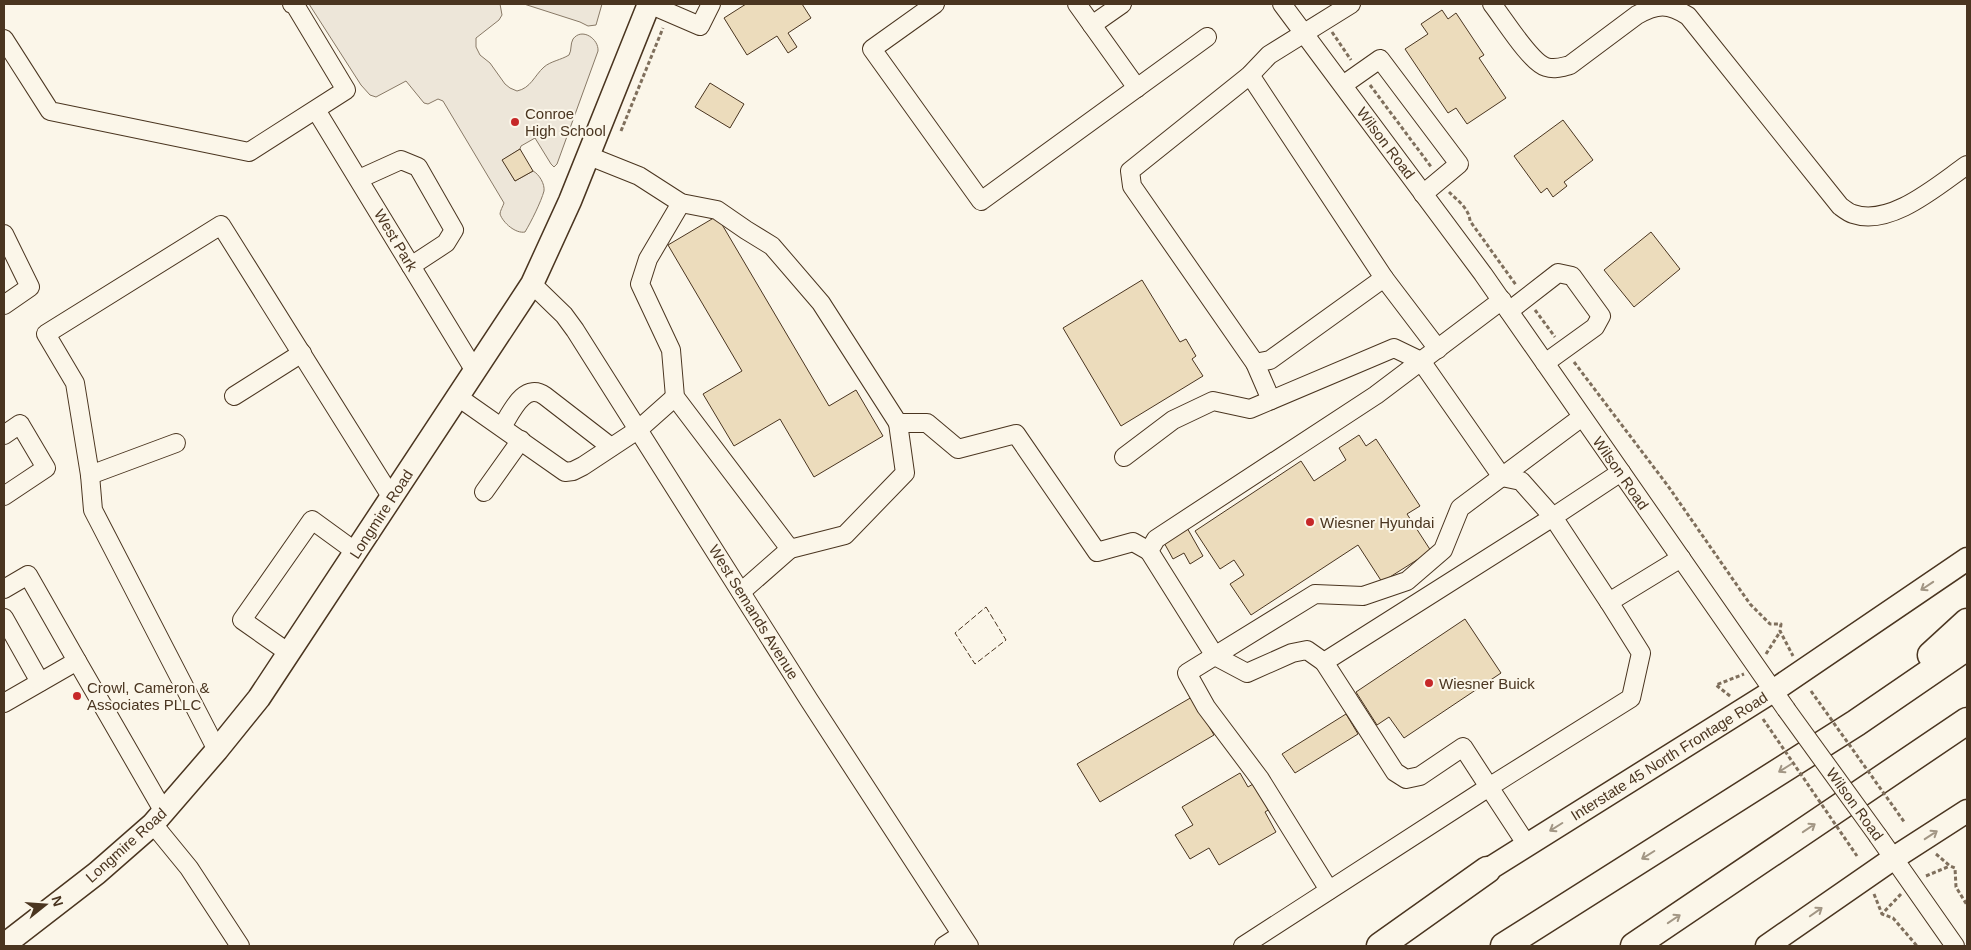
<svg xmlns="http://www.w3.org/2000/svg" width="1971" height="950" font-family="Helvetica,sans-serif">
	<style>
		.green { fill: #ede6d9; stroke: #887966 }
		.building { fill: #ecdcbc; stroke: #4a3520 }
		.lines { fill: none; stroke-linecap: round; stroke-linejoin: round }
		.minor-casing { stroke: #4a3520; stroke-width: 20 }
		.major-casing { stroke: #4a3520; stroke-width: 25 }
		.highway-casing { stroke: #4a3520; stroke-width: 29 }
		.path { stroke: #7f6f5c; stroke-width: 3; stroke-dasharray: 4 2.5; stroke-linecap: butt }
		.minor { stroke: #fbf6e9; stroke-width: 18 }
		.major { stroke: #fbf6e9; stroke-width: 22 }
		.highway { stroke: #fbf6e9; stroke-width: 26 }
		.minor-bridge-casing { stroke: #4a3520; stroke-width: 20; stroke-linecap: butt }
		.path-bridge { stroke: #7f6f5c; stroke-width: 3; stroke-dasharray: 4 2.5; stroke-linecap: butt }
		.minor-bridge { stroke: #fbf6e9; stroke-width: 18 }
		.fence { stroke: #4a3520; stroke-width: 1; stroke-dasharray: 6 2.5; stroke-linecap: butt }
		.oneway { stroke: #a29684 }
		.poi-dot { fill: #c62828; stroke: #fbf6e9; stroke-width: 2 }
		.labels { text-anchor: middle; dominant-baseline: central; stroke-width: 4; stroke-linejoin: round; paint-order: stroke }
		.poi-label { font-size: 15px; fill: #4a3520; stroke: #fbf6e9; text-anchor: start }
		.street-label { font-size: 15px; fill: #4a3520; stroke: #fbf6e9 }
	</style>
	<rect width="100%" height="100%" fill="#fbf6e9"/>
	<g class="green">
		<path d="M309,4h191l2,11 -3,5 -23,18v9l4,8 10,8 15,21 5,4 7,3c14,-3 17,-15 27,-24 7,-6 17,-7 25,-12 3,-5 1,-11 4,-16 9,-12 26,0 25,12l-41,113 -3,3 -3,-3 -16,-26 -14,8 -1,3 -17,11 12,21 18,-10c6,3 12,13 11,20 -3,11 -13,31 -19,41 -9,2 -22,-9 -25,-18 0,-3 3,-8 4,-11l-61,-102 -5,-2 -10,5 -4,-1 -18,-22 -30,16 -6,-2 -9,-10z"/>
		<path d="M524,4h78l-6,21 -8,1 -8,-4z"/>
	</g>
	<g class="building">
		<path d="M746,4h56l9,14 -23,15 9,14 -9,6 -11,-17 -30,19 -23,-37z"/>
		<path d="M1442,10l6,9 8,-6 28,42 -5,3 27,40 -39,26 -11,-16 -8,5 -43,-64 23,-15 -7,-10z"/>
		<path d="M710,83l34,21 -14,24 -35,-21z"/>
		<path d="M1563,120l30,40 -29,22 3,4 -14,11 -6,-9 -6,5 -27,-37z"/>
		<path d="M520,149l13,22 -18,10 -13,-21z"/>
		<path d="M717,216l112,190 27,-16 27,46 -69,41 -34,-58 -46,27 -31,-52 39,-23 -74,-126z"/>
		<path d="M1651,232l29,37 -46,38 -30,-37z"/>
		<path d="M1142,280l38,62 6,-3 10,17 -4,3 11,17 -82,50 -58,-98z"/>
		<path d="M1359,435l7,11 10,-7 44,67 -13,8 24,37 -49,31 -24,-37 -107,70 -21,-31 14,-9 -10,-15 -14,9 -25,-38 106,-70 13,20 32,-21 -7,-12z"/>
		<path d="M1186,526l17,30 -13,8 -6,-11 -11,6 -11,-20z"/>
		<path d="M1465,619l36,54 -97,65 -15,-21 -12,8 -21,-33z"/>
		<path d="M1192,697l22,38 -114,67 -23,-38z"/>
		<path d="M1346,714l12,20 -63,39 -13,-19z"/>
		<path d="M1240,773l8,14 10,-6 15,26 -8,5 11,20 -57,33 -10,-17 -19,11 -15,-24 18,-10 -11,-18z"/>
	</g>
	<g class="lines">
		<defs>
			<g id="minor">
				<path d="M649,4l51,22 11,-22"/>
				<path d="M935,4l-63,45 109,152 226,-164"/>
				<path d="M1077,4l60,84"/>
				<path d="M1282,4l201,270 303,435"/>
				<path d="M1492,4c12,15 38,58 54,63 9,3 16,0 24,-2l67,-50c20,-11 31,-12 51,1l152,190c4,3 9,7 13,8 38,13 85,-29 114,-49"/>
				<path d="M1092,25l30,-21"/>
				<path d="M4,39l46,72 199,41 97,-62 -51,-85 -3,-1"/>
				<path d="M1250,75l134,203 -114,82 -15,3"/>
				<path d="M1343,85l37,-26 79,105 -36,30"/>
				<path d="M316,110l159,261"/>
				<path d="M589,156l50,20 42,27 36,7 29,20 26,16 49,57 77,120h29l31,26 58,-15 81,118 36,-10 16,9"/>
				<path d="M359,179l42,-19 17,7 36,63 -8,13 -35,23"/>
				<path d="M681,203l-33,56 -8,25 31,66 4,47 115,152 55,-14 60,-62 -7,-50"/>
				<path d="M4,234l26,53 -26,18"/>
				<path d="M1384,278l54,71"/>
				<path d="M532,284l32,31 11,15 234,370 160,246"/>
				<path d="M1509,311l49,-38 14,3 29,40 -6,11 -50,36"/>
				<path d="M234,396l68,-43"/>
				<path d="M458,397l107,75 8,-1 10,-5 56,-37 36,-32"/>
				<path d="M1271,400l-16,-37 -123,-177 -2,-15 120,-96 19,-20 82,-51"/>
				<path d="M502,427c9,-14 22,-46 43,-31l66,51"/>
				<path d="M4,435l16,-11 26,44 -42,28"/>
				<path d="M1124,457l49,-37 40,-19 37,8 144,-61 27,13 81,116 19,4 32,36 -229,145 71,110 11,7 14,-3 43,-29 26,40 -246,159"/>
				<path d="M1621,472l-68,45 56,85 72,-44"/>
				<path d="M90,475l86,-32"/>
				<path d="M484,492l37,-52"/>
				<path d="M4,589l24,-14 49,86 -73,42"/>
				<path d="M741,592l49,-43"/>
				<path d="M4,618l36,64"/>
				<path d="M289,653l-47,-33 70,-100 44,32"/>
				<path d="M77,661l87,151"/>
				<path d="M1324,662l-17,-12 -15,3 -45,20 -32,-17 -66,-105 7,-12 220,-144 126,-95"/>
				<path d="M217,750l-124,-240 -3,-35 -15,-92 -29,-49 175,-109 171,273"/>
				<path d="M153,824l36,44 51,78"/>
				<path d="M1878,836l77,110"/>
				<path d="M1527,845l-38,-58 142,-89 10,-45 -32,-51"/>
				<path d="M1329,890l-69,-111 -54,-72 -19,-34 128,-79 48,2 44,-15 36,-31 17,-42 122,-91"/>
				<path d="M944,946l17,-11"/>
			</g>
			<g id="major">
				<path d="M1473,879l300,-188 194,-132"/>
				<path d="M4,945l93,-72 56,-49 64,-74 42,-52 273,-414 38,-83 79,-197"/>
				<path d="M1767,946l127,-88 73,-47"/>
			</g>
			<g id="highway">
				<path d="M1931,655l36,-33"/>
				<path d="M1380,946l107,-76"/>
				<path d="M1504,946l352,-223 111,-76"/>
				<path d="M1634,946l333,-225"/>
			</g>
		</defs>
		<use href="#minor" class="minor-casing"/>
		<use href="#major" class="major-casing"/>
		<use href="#highway" class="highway-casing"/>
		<g class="path">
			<path d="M1332,32l19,28"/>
			<path d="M1370,85l62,83"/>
			<path d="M621,131l42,-103"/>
			<path d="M1449,192c8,8 20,16 21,29l46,64"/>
			<path d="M1535,310l20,27"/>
			<path d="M1574,362l94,124 82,118 20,20h11l-1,7 13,25"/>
			<path d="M1766,654l14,-22"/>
			<path d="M1730,696l-14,-11 28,-11"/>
			<path d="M1936,854l14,12 5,2 1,19 11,18"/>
			<path d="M1926,876l24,-10"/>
			<path d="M1874,894l8,20"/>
			<path d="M1901,894l-19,20 11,4 24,28"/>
		</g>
		<use href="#minor" class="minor"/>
		<use href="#major" class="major"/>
		<use href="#highway" class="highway"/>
		<defs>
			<path id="minor-bridge" d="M1786,709l92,127"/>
		</defs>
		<use href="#minor-bridge" class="minor-bridge-casing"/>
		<g class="path-bridge">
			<path d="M1811,691l94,132"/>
			<path d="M1763,719l94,137"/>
		</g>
		<use href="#minor-bridge" class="minor-bridge"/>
		<path class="fence" d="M986,607l20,33 -31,24 -20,-31z"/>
	</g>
	<defs><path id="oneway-shaft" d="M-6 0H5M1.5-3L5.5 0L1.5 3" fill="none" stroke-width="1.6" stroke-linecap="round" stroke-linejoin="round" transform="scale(1.25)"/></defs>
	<g class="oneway">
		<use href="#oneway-shaft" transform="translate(1927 586) rotate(146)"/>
		<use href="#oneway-shaft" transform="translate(1785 768) rotate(148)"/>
		<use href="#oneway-shaft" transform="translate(1556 827) rotate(148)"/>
		<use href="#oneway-shaft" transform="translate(1809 828) rotate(-34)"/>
		<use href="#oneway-shaft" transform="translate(1931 835) rotate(-33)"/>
		<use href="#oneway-shaft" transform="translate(1648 855) rotate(148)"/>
		<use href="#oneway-shaft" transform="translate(1816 912) rotate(-35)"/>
		<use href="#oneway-shaft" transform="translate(1674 919) rotate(-34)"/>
	</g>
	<g class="poi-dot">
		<circle cx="515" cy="122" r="5"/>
		<circle cx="1310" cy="522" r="5"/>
		<circle cx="1429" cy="683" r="5"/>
		<circle cx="77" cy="696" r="5"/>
	</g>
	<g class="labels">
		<g class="poi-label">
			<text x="525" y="113">Conroe<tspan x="525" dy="17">High School</tspan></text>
			<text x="1320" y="522">Wiesner Hyundai</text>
			<text x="1439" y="683">Wiesner Buick</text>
			<text x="87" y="687">Crowl, Cameron &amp;<tspan x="87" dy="17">Associates PLLC</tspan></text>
		</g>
		<g class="street-label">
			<text transform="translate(1386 143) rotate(53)">Wilson Road</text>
			<text transform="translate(396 240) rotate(59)">West Park</text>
			<text transform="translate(1621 473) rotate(55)">Wilson Road</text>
			<text transform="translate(381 514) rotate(-57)">Longmire Road</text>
			<text transform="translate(754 612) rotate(58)">West Semands Avenue</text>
			<text transform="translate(1669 756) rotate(-32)">Interstate 45 North Frontage Road</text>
			<text transform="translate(1855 804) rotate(54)">Wilson Road</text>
			<text transform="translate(126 845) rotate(-42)">Longmire Road</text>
		</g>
	</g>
	<rect width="1971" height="950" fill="none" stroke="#4a3520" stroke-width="10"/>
	<g transform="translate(45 905) rotate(73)" stroke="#fbf6e9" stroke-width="4" paint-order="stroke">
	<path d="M0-4L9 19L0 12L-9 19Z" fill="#4a3520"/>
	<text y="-8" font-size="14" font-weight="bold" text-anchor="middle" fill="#4a3520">N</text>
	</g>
</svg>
